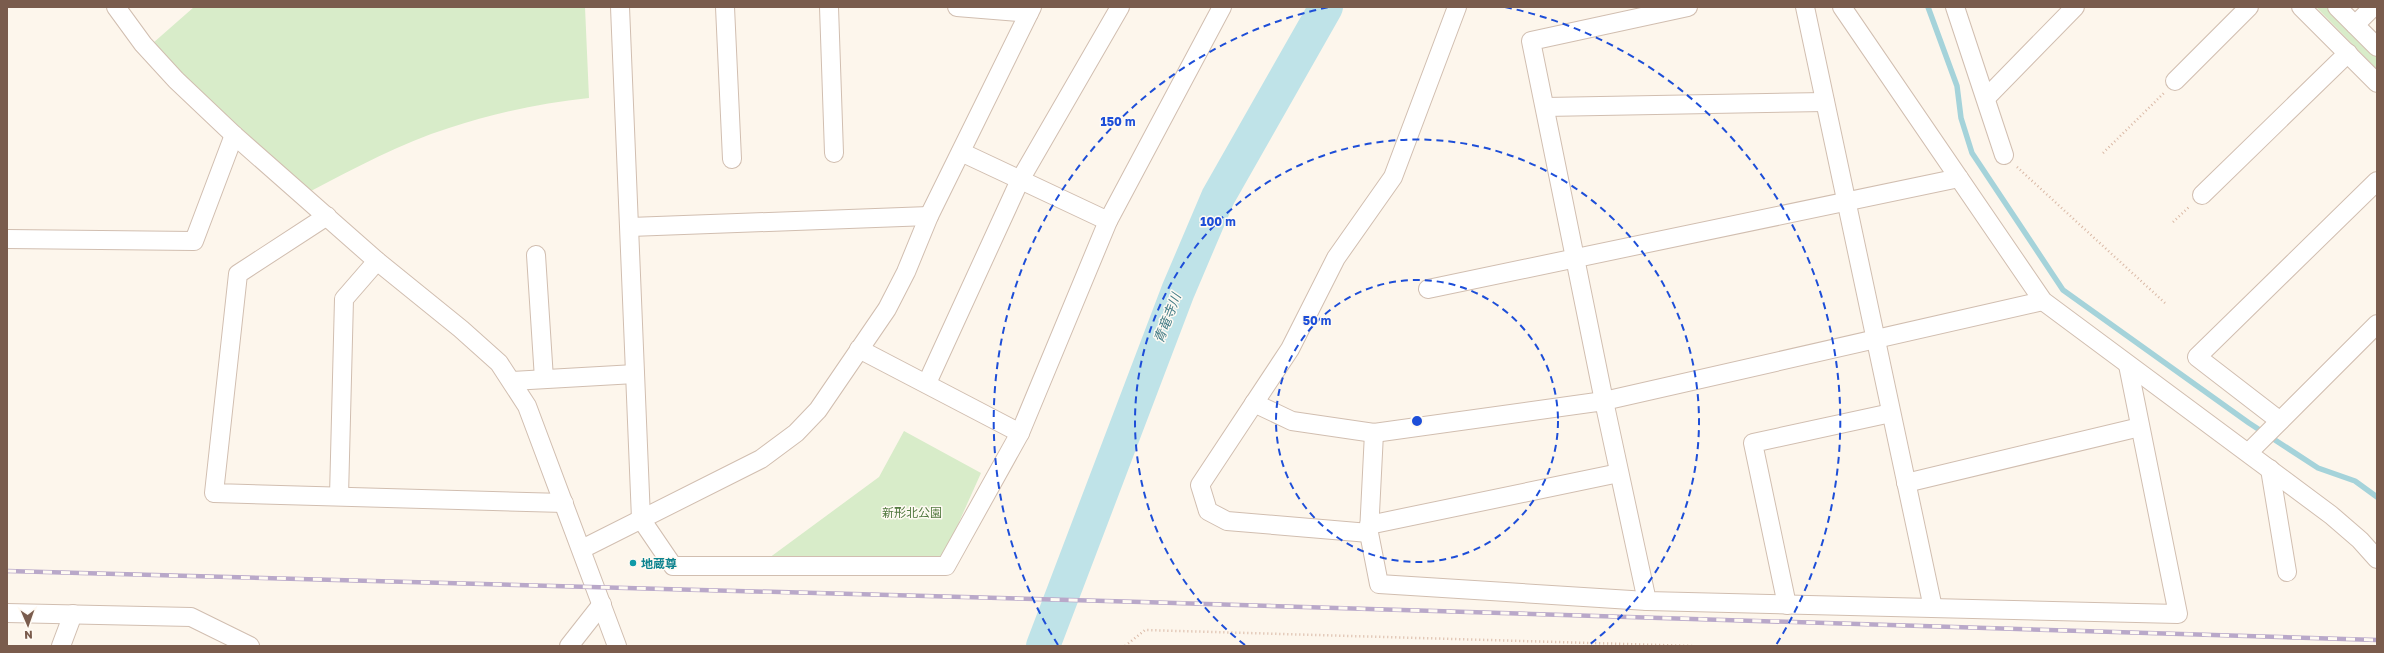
<svg xmlns="http://www.w3.org/2000/svg" width="2384" height="653" font-family="'Golos Text','Noto Sans JP',sans-serif">
	<style>
		.green { fill: #d8ecc9 }
		.lines { fill: none; stroke-linecap: round; stroke-linejoin: round }
		.stream { stroke: #a5d3da; stroke-width: 5.5 }
		.river { stroke: #bfe3e8; stroke-width: 34 }
		.minor-casing { stroke: #d1beb0; stroke-width: 20 }
		.path { stroke: #d9b8a5; stroke-width: 2.5; stroke-dasharray: 1 3; stroke-linecap: butt }
		.minor { stroke: #fff; stroke-width: 18 }
		.rail-casing { stroke: #b9a8c9; stroke-width: 4.5 }
		.rail { stroke: #fffaf3; stroke-width: 3; stroke-dasharray: 9; stroke-linecap: butt }
		.ring { fill: none; stroke: #1d4ed8; stroke-width: 2; stroke-dasharray: 7 5 }
		.culture-dot { fill: #0f9aa8; stroke: #fffaf3; stroke-width: 1.5 }
		.labels { text-anchor: middle; dominant-baseline: central; stroke-width: 3; stroke-linejoin: round; paint-order: stroke }
		.park-label { font-size: 12px; fill: #537a41; stroke: #fffaf3 }
		.culture-label { font-size: 12px; font-weight: bold; fill: #0d838f; stroke: #fffaf3; text-anchor: start }
		.water-label { font-size: 13px; font-style: italic; fill: #437c86; stroke: #fffaf3 }
		.centre { fill: #1d4ed8; stroke: #fffaf3; stroke-width: 2 }
		.ring-label { font-size: 12px; text-anchor: middle; font-weight: bold; fill: #1d4ed8; stroke: #fffaf3; stroke-width: 3; stroke-linejoin: round; paint-order: stroke }
	</style>
	<rect width="100%" height="100%" fill="#fdf6ec"/>
	<g class="green">
		<path d="M194,7h391l4,91c-48,5 -95,15 -140,30 -48,15 -94,40 -138,63l-127,-113 -31,-35z"/>
		<path d="M2316,7h12l49,49v13z"/>
		<path d="M904,431l77,42 -39,87 -173,-2 110,-81z"/>
	</g>
	<g class="lines">
		<path class="stream" d="M1928,7l29,79 4,32 11,35 91,137 186,133 69,45 37,13 22,16"/>
		<path class="river" d="M1043,646l135,-355 40,-94 108,-190"/>
		<defs>
			<g id="minor">
				<path d="M116,7l27,37 33,36 58,55 143,126 84,68 38,34 28,43 90,240"/>
				<path d="M620,7l21,512 32,47h273l74,-133 88,-212 114,-214"/>
				<path d="M725,7l7,152"/>
				<path d="M829,7l5,146"/>
				<path d="M957,7l72,6"/>
				<path d="M1688,7l-157,34 73,360 439,-100"/>
				<path d="M1805,7l128,601"/>
				<path d="M1842,7l201,294 288,214 29,25 17,19"/>
				<path d="M1955,7l49,148"/>
				<path d="M2301,7l76,76"/>
				<path d="M2337,7l40,40"/>
				<path d="M2355,25l18,-18"/>
				<path d="M2175,81l74,-74"/>
				<path d="M1986,98l89,-91"/>
				<path d="M1545,107l280,-5"/>
				<path d="M961,152l147,69"/>
				<path d="M2202,195l146,-142"/>
				<path d="M327,216l-89,58 -24,219 350,10"/>
				<path d="M630,227l299,-11"/>
				<path d="M7,239l187,2 40,-106"/>
				<path d="M536,255l8,124"/>
				<path d="M1428,289l531,-111"/>
				<path d="M859,349l161,84"/>
				<path d="M512,381l123,-7"/>
				<path d="M927,383l93,-203 100,-173"/>
				<path d="M1254,403l38,18 82,12 230,-32 43,200 531,13 -50,-249"/>
				<path d="M2280,421l-83,-64 180,-176"/>
				<path d="M1374,433l-5,100 -142,-12 -19,-10 -8,-26 90,-136 46,-91 57,-81 64,-170"/>
				<path d="M2249,452l128,-128"/>
				<path d="M2270,469l17,103"/>
				<path d="M1906,483l234,-56"/>
				<path d="M339,496l5,-197 33,-38"/>
				<path d="M1369,525l250,-52"/>
				<path d="M1369,533l10,51 268,17"/>
				<path d="M582,549l179,-90 35,-26 22,-23 69,-101 19,-37 23,-56 103,-209"/>
				<path d="M1787,605l-34,-162 138,-30"/>
				<path d="M7,613l184,4 59,29"/>
				<path d="M61,646l12,-32"/>
				<path d="M569,646l33,-42"/>
			</g>
		</defs>
		<use href="#minor" class="minor-casing"/>
		<g class="path">
			<path d="M2103,153l61,-60"/>
			<path d="M2017,167l148,136"/>
			<path d="M2173,222l17,-16"/>
			<path d="M1125,646l20,-16 549,16"/>
		</g>
		<use href="#minor" class="minor"/>
		<defs>
			<path id="rail" d="M7,571l1135,31 1235,38"/>
		</defs>
		<use href="#rail" class="rail-casing"/>
		<use href="#rail" class="rail"/>
	</g>
	<g class="ring">
		<circle cx="1417" cy="421" r="141"/>
		<path d="M1245 645A282 282 0 1 1 1589 645"/>
		<path d="M1058 645A423 423 0 0 1 1329 7M1505 7A423 423 0 0 1 1776 645"/>
	</g>
	<circle class="culture-dot" cx="633" cy="563" r="4"/>
	<g class="labels">
		<g class="park-label">
			<text x="912" y="512">新形北公園</text>
		</g>
		<g class="culture-label">
			<text x="641" y="563">地蔵尊</text>
		</g>
		<g class="water-label">
			<text transform="translate(1167 318) rotate(-69)">青竜寺川</text>
		</g>
	</g>
	<circle cx="1417" cy="421" r="6" class="centre"/>
	<g class="ring-label">
		<text x="1118" y="126">150 m</text>
		<text x="1218" y="226">100 m</text>
		<text x="1317" y="325">50 m</text>
	</g>
	<rect width="2384" height="653" fill="none" stroke="#7a5c4d" stroke-width="16"/>
	<g transform="translate(28 625) rotate(178)" stroke="#fffaf3" stroke-width="3" paint-order="stroke">
	<path d="M0-3L7 15L0 10L-7 15Z" fill="#7a5c4d"/>
	<text y="-6" font-size="11" font-weight="bold" text-anchor="middle" fill="#7a5c4d">N</text>
	</g>
</svg>
